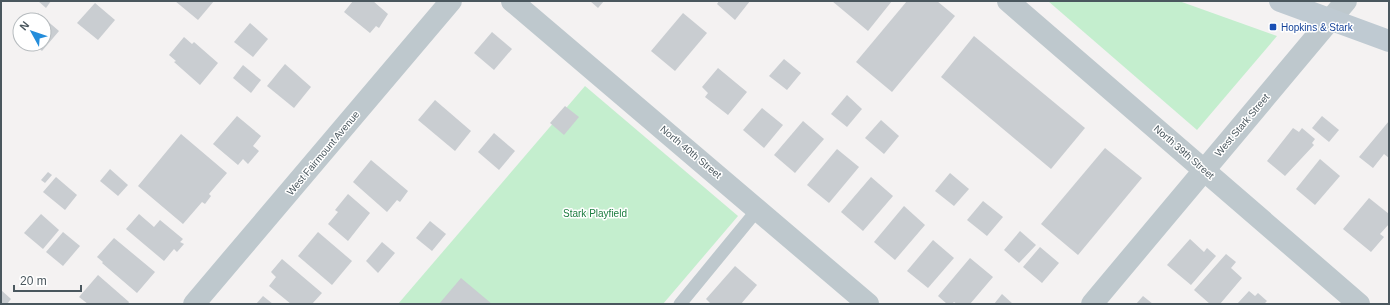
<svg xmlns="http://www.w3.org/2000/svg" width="1390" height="305" font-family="Arial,sans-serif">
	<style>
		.green { fill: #c4eece }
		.building { fill: #c9cdd1 }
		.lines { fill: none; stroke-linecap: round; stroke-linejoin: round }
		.lane { stroke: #bec8cd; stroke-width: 13 }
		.street { stroke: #bec8cd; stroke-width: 22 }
		.secondary { stroke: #bfcad2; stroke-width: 22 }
		.transit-dot { fill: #1a4fb4; stroke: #fff; stroke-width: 1.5 }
		.labels { text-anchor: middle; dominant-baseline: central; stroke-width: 3; stroke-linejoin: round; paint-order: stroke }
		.transit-label { font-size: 10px; fill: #164399; stroke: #fff; text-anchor: start }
		.street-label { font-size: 10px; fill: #4a575e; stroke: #fff }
		.park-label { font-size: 10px; fill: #1d7d40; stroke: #fff }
	</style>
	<rect width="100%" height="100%" fill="#f4f2f2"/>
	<g class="green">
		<path d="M1048,1h131l98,35 -80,94z"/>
		<path d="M585,86l153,130 -75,88h-265z"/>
	</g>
	<g class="building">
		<path d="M38,1h13l-5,7z"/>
		<path d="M175,1h39l-16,19z"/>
		<path d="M353,1h20l15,13 -9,14 -3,-2 -6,7 -26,-21z"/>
		<path d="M590,1h14l-6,7z"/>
		<path d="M719,1h31l-15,19 -18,-16z"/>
		<path d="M832,1h60l-24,30z"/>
		<path d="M907,1h30l18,15 -63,76 -36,-30z"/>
		<path d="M95,3l20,17 -17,20 -21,-17z"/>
		<path d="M38,13l21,18 -17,20 -8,-7h10v-24h-12z"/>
		<path d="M683,13l24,20 -32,38 -24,-20z"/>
		<path d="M250,23l18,16 -15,18 -19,-15z"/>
		<path d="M492,32l20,17 -18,21 -20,-17z"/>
		<path d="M974,36l111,92 -34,41 -110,-92z"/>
		<path d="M184,37l8,7 2,-2 24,21 -18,22 -26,-23 2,-1 -7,-6z"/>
		<path d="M784,59l17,14 -14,17 -18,-14z"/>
		<path d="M285,64l26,23 -17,21 -27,-22z"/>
		<path d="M243,65l18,15 -10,13 -18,-15z"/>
		<path d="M718,68l29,24 -19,23 -23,-18 3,-4 -6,-6z"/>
		<path d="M847,95l15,14 -15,18 -16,-13z"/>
		<path d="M435,100l36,31 -16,20 -37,-31z"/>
		<path d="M565,106l14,11 -15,18 -14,-12z"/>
		<path d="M762,108l21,17 -19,23 -21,-18z"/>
		<path d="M237,116l24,20 -8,10 6,5 -11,13 -5,-5 -5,6 -25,-21z"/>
		<path d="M1322,116l17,14 -10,12 -17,-14z"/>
		<path d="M881,120l18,16 -15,18 -19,-16z"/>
		<path d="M803,121l21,18 -29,34 -21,-18z"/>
		<path d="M1389,121v37l-5,-4 -11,14 -14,-11z"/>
		<path d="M1293,128l6,4 3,-4 13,11 -3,4 2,2 -29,31 -18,-15z"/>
		<path d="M494,133l21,18 -16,19 -21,-18z"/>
		<path d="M181,134l46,39 -18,21 2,2 -6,8 -3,-2 -19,22 -45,-38z"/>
		<path d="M1105,148l37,30 -64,77 -37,-31z"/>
		<path d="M837,149l22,18 -30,36 -22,-18z"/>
		<path d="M1320,159l20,17 -25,29 -19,-16z"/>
		<path d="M371,160l37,31 -8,11 -3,-2 -10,12 -34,-30z"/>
		<path d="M110,169l18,16 -10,11 -18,-15z"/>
		<path d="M48,172l4,3 -7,8 -4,-3z"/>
		<path d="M950,173l19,16 -15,17 -19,-15z"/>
		<path d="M56,177l21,18 -12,15 -22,-18z"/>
		<path d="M871,177l22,19 -30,35 -22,-19z"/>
		<path d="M348,194l22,19 -22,28 -20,-17 10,-12 -3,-2z"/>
		<path d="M1369,198l20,16v10l-9,10 4,3 -13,15 -28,-23z"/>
		<path d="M983,201l20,16 -16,19 -20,-16z"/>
		<path d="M904,206l21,19 -30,35 -21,-18z"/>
		<path d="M41,214l18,16 -16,19 -19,-16z"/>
		<path d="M139,214l15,13 6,-7 23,19 -3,3 4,2 -7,8 -3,-3 -10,12 -38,-32z"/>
		<path d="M430,221l16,13 -14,17 -16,-13z"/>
		<path d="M1020,231l16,14 -17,18 -15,-13z"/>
		<path d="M63,232l17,14 -17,20 -17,-14z"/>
		<path d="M318,232l34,29 -20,24 -34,-29z"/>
		<path d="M114,238l41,34 -18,21 -35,-30 1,-1 -6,-5z"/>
		<path d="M1190,239l14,13 3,-4 9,8 -25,29 -24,-20z"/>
		<path d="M933,240l21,18 -26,30 -21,-17z"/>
		<path d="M382,242l13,11 -17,20 -12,-12z"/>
		<path d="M1040,247l19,16 -17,20 -19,-16z"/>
		<path d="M1226,254l10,8 -5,6 11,10 -22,26h-10l-16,-14z"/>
		<path d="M970,258l23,19 -23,27h-13l-3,-2 -2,2h-5l-9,-8z"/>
		<path d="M282,259l40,34 -10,11h-21l-22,-18 7,-9 -5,-5z"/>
		<path d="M735,266l22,19 -16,19h-30l-5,-5z"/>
		<path d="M98,275l31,27 -1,2h-40l-9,-7z"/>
		<path d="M461,278l31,26h-53z"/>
		<path d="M1,290l10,9 -4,5h-6z"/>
		<path d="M1249,291l6,5 3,-3 9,8 -3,3h-27z"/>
		<path d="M1002,294l11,10h-19z"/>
		<path d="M263,296l10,8h-17z"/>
		<path d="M1143,296l10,8h-17z"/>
	</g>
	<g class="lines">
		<path class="lane" d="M680,304l78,-95"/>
		<g class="street">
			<path d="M512,1l356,303"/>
			<path d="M1008,1l351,303"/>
			<path d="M194,304l257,-303"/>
			<path d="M1092,304l254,-303"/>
		</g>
		<path class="secondary" d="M1280,1l109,40"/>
	</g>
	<rect class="transit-dot" x="1269" y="23" width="8" height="8" rx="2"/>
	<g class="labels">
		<g class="transit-label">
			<text x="1281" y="27">Hopkins &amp; Stark</text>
		</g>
		<g class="street-label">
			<text transform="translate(1242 125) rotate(-50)">West Stark Street</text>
			<text transform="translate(691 152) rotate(40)">North 40th Street</text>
			<text transform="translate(1184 152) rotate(41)">North 39th Street</text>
			<text transform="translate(323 153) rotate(-50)">West Fairmount Avenue</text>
		</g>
		<g class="park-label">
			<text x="595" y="213">Stark Playfield</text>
		</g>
	</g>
	<rect width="1390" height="305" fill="none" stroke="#4a575e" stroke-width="4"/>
	<g transform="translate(32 32) rotate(310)"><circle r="19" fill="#ffffff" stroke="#b7bcbf"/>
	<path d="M0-3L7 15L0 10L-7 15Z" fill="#248ddb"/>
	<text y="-6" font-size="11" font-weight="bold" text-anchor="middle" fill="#4a575e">N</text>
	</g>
	<path d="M14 285v6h67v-6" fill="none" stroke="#4a575e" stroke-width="2"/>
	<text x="20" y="285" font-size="12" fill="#4a575e" stroke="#ffffff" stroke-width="3" paint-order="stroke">20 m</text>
</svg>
